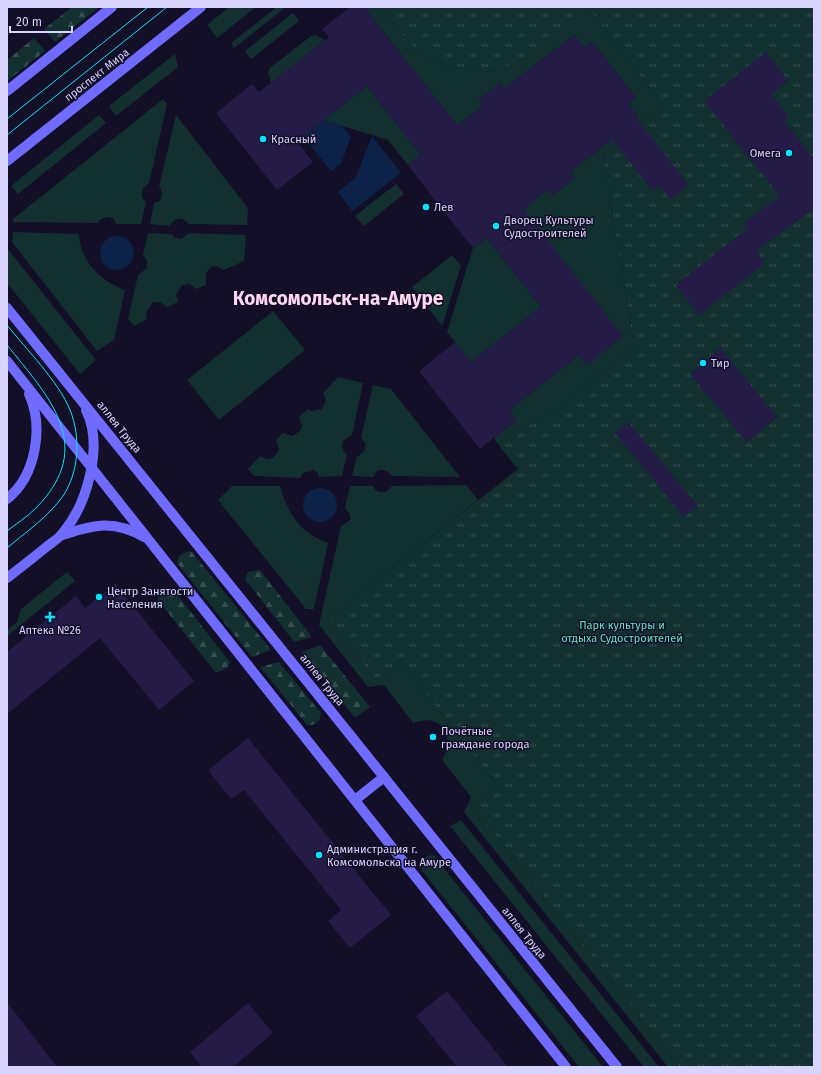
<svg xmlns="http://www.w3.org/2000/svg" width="821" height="1074" font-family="'Fira Sans',sans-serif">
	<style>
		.green { fill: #12302f }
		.forest { fill: url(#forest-firs) }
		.park { fill: url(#park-tufts) }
		.water { fill: #0c2248 }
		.building { fill: #241b47 }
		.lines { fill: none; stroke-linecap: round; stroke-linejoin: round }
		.secondary { stroke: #6f6bff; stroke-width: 10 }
		.tram { stroke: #00e5ff; stroke-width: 1 }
		.poi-dot { fill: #00e5ff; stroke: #130f26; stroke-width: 1.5 }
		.labels { text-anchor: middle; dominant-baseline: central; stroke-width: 3; stroke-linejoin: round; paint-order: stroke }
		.street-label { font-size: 11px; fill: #d9d4ff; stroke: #130f26 }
		.poi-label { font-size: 11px; fill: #d9d4ff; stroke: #130f26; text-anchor: start }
		.park-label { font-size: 11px; fill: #5fe0c0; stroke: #130f26 }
		.town-label { font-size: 19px; font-weight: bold; fill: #ffd6f0; stroke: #130f26 }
	</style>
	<defs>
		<pattern id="forest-firs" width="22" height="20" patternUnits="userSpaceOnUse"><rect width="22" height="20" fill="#12302f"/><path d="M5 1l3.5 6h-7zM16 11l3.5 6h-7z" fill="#344d4e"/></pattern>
		<pattern id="park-tufts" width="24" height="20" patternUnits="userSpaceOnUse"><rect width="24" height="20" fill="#12302f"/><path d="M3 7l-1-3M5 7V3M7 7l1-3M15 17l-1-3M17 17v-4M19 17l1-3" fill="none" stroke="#344d4e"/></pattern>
	</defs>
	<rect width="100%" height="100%" fill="#130f26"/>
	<g class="green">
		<path d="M229,7h27l-39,31 -10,-13z"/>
		<path d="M277,7h9l-52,41 -3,-5z"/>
		<path d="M364,7h14l36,41 36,18 43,6 98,-60 72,94 -60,49 31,191 -95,77 -18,3 -23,18 -4,-6 22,-18 -7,-10 70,-55 8,10 -64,-156 25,-20 5,6 21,-17 -4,-6 69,-54 -11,-14 8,-6 -44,-56 -8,6 -10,-13 -70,54 -4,-6 -21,17 4,6 -26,20z"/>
		<path d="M293,13l6,8 -48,38 -6,-8z"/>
		<path d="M316,35l9,5 -54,43 -3,-10 2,-5 41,-32z"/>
		<path d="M175,54l3,13 -62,49 -7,-10z"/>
		<path d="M367,86l54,69 -13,10 -20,-25 -65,-20z"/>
		<path d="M163,99l4,5 -18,79c-8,4 -10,14 -3,19l-5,22h-25l-3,-6 -4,-1 -8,2 -3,4 -85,-1v-3z"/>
		<path d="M99,115l7,8 -88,71 -7,-8z"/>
		<path d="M176,115l72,93 -1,17 -58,-1c-6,-7 -15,-7 -19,2l-20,-2 4,-21 6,-2 2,-6 -1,-6 -2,-2z"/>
		<path d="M396,184l8,10 -40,32 -9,-10z"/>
		<path d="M13,232l66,2c1,27 21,47 46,56l-11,50 -17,11 -85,-109z"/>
		<path d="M148,233l23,1 4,4 6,1 8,-6 57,2 -2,26 -20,9 -8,-4 -5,1 -5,6v12l-10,4 -7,-5 -7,1 -6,9 2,8 -11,5 -7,-5h-7l-6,9 -1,9 -12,6 -6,-7 10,-44 9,-7v-7l-4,-6z"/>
		<path d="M487,238l54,69 -70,55 -24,-30 26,-84z"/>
		<path d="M7,248l89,112 -16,14 -73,-91z"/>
		<path d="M452,255l9,11 -19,60 -30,-39z"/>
		<path d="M273,311l32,39 -86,70 -32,-40z"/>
		<path d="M338,377l25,6 -11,52 -9,6 -1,6 2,5 3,2 -5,22 -23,1 -1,-4 -5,-3 -10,3 -3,5 -46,-2 -6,-7 12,-13 8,3 5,-1 6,-8 -3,-10 7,-7 9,3 8,-5 2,-5 -3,-9 9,-8 4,2 10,-2 4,-9 -3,-7z"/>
		<path d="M373,385l18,4 69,88 -68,-1c-4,-6 -9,-7 -15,-5l-4,6 -21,-1 5,-20c7,-2 9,-6 8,-13l-4,-5z"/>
		<path d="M466,485l12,15 -151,119 49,61 24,-19 97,124 -25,21 208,261h-12l-204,-255 7,-15 -29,-37c15,-24 -2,-48 -29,-37l-29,-38 -16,2 -49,-62 22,-99 9,-6v-5l-5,-7 5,-22h23c3,6 6,6 13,6l6,-6z"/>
		<path d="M232,486h48c8,28 20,47 48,57l-14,66h-8l-88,-109z"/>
		<path d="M67,572l8,9 -68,55v-6l10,-8 4,-13z"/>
		<path d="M461,820l198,247h-15l-194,-241z"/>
		<path d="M431,855l3,1 169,211h-24l-160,-200 3,-9z"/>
	</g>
	<g class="forest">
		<path d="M72,7h27l-44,35 -11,-13z"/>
		<path d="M34,38l11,13 -38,30v-21z"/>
		<path d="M188,551l4,1 79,98 -19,7 -75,-94 2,-7z"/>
		<path d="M260,570l52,67 -18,5 -49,-63 3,-7z"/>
		<path d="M166,588h6l58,74 -3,6 -11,5 -58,-73 1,-7z"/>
		<path d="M320,645l50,62 -15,11 -53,-66z"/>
		<path d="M279,662l42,51c-1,9 -6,13 -14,12l-47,-58z"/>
	</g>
	<path class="park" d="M378,7h436v1060h-134l-208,-261 25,-21 -97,-124 -24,19 -49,-61 191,-150 -20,-25 23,-18 18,-3 95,-77 -31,-191 60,-49 -72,-94 -51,39 -47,21 -43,-6 -36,-18z"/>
	<g class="water">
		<path d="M323,120l19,6 9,11 -10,27 -10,7 -28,-35z"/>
		<path d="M372,136l29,37 -49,38 -14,-19 18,-15z"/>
		<circle cx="117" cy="253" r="17"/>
		<circle cx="320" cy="505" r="17"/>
	</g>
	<g class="building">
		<path d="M350,7h14l93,119 26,-20 -5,-6 22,-17 4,6 70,-54 10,13 8,-6 44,56 -8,6 11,14 -2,2 52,65 -19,14 -11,-13 -6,5 -41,-52 -42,33 4,6 -21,17 -5,-6 -25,20 100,127 -36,29 -8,-10 -70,55 7,10 -36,29 -61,-78 36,-29 16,20 70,-55 -54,-69 -14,10 -33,-41 -32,-42 13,-10 -54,-69 -70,55 16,21 -36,28 -61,-77 36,-29 7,8 70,-55 -7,-8z"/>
		<path d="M766,52l22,29 -17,13 18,23 -5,4 30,38v49l-58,43 9,12 -66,52 -23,-30 72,-57 -4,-5 36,-27 -76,-95z"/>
		<path d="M720,348l57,69 -30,25 -57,-68z"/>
		<path d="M628,422l70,84 -14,11 -69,-84z"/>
		<path d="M115,584l79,97 -35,29 -59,-72 -93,76v-62l69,-56 9,12z"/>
		<path d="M248,738l143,177 -41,33 -22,-27 13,-11 -97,-120 -13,9 -23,-29z"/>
		<path d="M447,991l61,76h-51l-41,-51z"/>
		<path d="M7,1002l50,65h-50z"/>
		<path d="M248,1003l25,30 -40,34h-31l-12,-15z"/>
	</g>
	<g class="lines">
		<g class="secondary">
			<path d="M7,91l105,-84"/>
			<path d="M7,161l194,-154"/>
			<path d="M7,308l610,759"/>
			<path d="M7,361l559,706"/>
			<path d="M7,499c29,-23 37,-72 22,-105"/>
			<path d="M62,535c32,-10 51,-16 82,2"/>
			<path d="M7,578c13,-10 26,-20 38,-30 6,-5 13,-9 17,-14 25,-29 42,-88 24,-124"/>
			<path d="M355,800l29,-23"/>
		</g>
		<g class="tram">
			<path d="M7,119l141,-112"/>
			<path d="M7,135l160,-128"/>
			<path d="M7,325c19,24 52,57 63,85 11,27 9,62 -7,86 -15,21 -37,36 -56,52"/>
			<path d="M7,345c42,52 90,101 29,163 -9,9 -20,16 -29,23"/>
		</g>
	</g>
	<g class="poi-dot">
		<circle cx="263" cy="139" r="4"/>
		<circle cx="789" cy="153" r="4"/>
		<circle cx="426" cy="207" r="4"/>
		<circle cx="496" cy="226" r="4"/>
		<circle cx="703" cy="363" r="4"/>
		<circle cx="99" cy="597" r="4"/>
		<path d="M48 611h4v4h4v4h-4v4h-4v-4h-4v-4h4z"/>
		<circle cx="433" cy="737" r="4"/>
		<circle cx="319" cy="855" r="4"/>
	</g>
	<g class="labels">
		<g class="street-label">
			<text transform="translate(97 75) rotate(-38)">проспект Мира</text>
			<text transform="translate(119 427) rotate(51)">аллея Труда</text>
			<text transform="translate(322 680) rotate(51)">аллея Труда</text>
			<text transform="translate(524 933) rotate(51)">аллея Труда</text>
		</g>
		<g class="poi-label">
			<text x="271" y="139">Красный</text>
			<text x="781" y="153" text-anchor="end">Омега</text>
			<text x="434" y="207">Лев</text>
			<text x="504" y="220">Дворец Культуры<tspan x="504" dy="13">Судостроителей</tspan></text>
			<text x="711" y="363">Тир</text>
			<text x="107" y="591">Центр Занятости<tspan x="107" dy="13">Населения</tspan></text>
			<text x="50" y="630" text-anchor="middle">Аптека №26</text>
			<text x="441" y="731">Почётные<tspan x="441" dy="13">граждане города</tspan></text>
			<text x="327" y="849">Администрация г.<tspan x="327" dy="13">Комсомольска на Амуре</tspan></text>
		</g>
		<g class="park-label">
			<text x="622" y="625">Парк культуры и<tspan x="622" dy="13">отдыха Судостроителей</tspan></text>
		</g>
		<g class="town-label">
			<text x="338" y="298">Комсомольск-на-Амуре</text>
		</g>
	</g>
	<rect width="821" height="1074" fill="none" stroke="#d9d4ff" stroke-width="16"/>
	<path d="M10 26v6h62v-6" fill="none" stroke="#d9d4ff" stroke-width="2"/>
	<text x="16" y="26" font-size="12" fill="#d9d4ff" stroke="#130f26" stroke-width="3" paint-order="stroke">20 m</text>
</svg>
